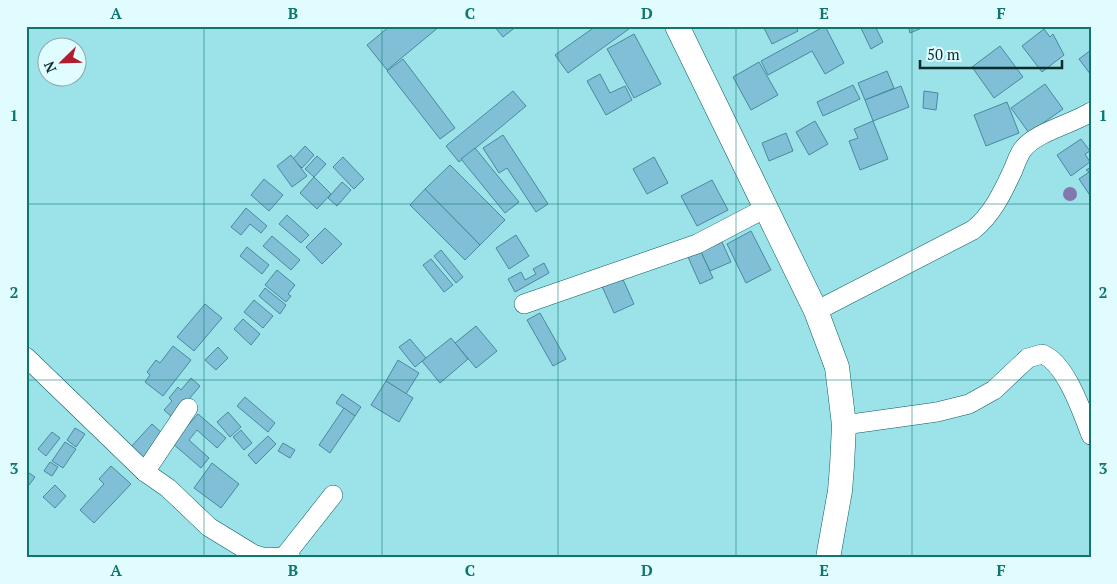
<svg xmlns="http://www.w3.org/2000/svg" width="1117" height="584" font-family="'PT Serif',serif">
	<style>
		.building { fill: #80bfd5; stroke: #4a899d }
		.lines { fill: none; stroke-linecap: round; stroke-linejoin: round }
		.minor-casing { stroke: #085d62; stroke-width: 20 }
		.tertiary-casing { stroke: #085d62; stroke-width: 25 }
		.minor { stroke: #fff; stroke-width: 19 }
		.tertiary { stroke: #fff; stroke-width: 24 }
		.tree { fill: #8378ae }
		.grid { fill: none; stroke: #0f766e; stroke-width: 1; stroke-opacity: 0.55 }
		.neatline { fill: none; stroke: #0f766e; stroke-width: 2 }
		.grid-label { font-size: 16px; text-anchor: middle; font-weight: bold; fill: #0f766e }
	</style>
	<rect width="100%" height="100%" fill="#9be3e9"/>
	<g class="building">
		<path d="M390,26h50l-53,44 -20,-25z"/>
		<path d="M494,26h23l-14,11z"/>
		<path d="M596,26h37l-65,47 -13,-18z"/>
		<path d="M763,26h33l2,5 -26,13z"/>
		<path d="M825,26l19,37 -19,11 -13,-23 -44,24 -7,-14z"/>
		<path d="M860,26h15l8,16 -12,7z"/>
		<path d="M908,26h13l1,2 -12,5z"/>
		<path d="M1044,29l6,8 3,-3 11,21 -22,17 -20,-26z"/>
		<path d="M634,34l27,50 -27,14 -27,-49z"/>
		<path d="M1000,46l23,31 -29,21 -22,-31z"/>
		<path d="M1091,50v25l-12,-16z"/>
		<path d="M403,59l52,69 -15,11 -53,-68z"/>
		<path d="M759,62l19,33 -27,15 -18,-33z"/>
		<path d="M887,71l7,17 -29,12 -7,-17z"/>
		<path d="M600,74l10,19 15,-7 7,14 -26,15 -19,-34z"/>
		<path d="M1045,84l18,25 -34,24 -18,-25z"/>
		<path d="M853,85l7,14 -37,17 -6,-14z"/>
		<path d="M901,86l8,21 -36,14 -8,-21z"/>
		<path d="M513,91l13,15 -67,56 -13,-16z"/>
		<path d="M924,91l14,2 -2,17 -13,-2z"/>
		<path d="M1007,102l12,31 -33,13 -12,-31z"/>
		<path d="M815,121l13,23 -19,11 -13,-23z"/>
		<path d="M873,121l15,38 -28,11 -11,-29 9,-3 -4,-9z"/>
		<path d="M786,133l7,18 -24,10 -7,-18z"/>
		<path d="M503,135l45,69 -12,8 -29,-44 -8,5 -16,-25z"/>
		<path d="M1081,139l9,12 -5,3 5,8 -19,14 -14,-21z"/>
		<path d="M305,146l9,9 -12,13 -9,-9z"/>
		<path d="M475,148l44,54 -14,11 -44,-54z"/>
		<path d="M291,155l16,21 -15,11 -15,-21z"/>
		<path d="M317,156l9,8 -12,13 -9,-8z"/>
		<path d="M343,157l21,22 -10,10 -21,-22z"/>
		<path d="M654,157l14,26 -21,11 -14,-25z"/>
		<path d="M450,165l55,55 -25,25 -55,-56z"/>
		<path d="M1091,167v30l-12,-18 10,-7 -3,-2z"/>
		<path d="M314,177l17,17 -14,15 -17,-16z"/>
		<path d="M264,179l19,16 -14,16 -18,-16z"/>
		<path d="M712,180l16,30 -31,16 -16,-30z"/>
		<path d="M342,182l9,8 -14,16 -9,-8z"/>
		<path d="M425,189l55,56 -15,15 -55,-55z"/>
		<path d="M246,208l21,18 -6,7 -11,-9 -9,11 -10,-8z"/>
		<path d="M287,215l22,20 -8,8 -22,-19z"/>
		<path d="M325,228l17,16 -20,20 -16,-17z"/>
		<path d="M751,231l20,39 -25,13 -19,-39z"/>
		<path d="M516,235l13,21 -20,13 -13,-21z"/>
		<path d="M272,236l28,24 -9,10 -28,-24z"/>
		<path d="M722,242l9,20 -21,9 -9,-19z"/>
		<path d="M247,247l22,18 -7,9 -22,-18z"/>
		<path d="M441,250l22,27 -7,6 -22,-27z"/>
		<path d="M701,252l12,26 -13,6 -12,-27z"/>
		<path d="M431,259l22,26 -9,7 -21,-27z"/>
		<path d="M544,263l5,10 -34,19 -7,-13 13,-7 4,8 11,-6 -3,-5z"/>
		<path d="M277,270l18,15 -7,9 3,2 -5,6 -21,-17z"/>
		<path d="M621,275l13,29 -20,9 -13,-29z"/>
		<path d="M265,288l21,17 -6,9 -21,-18z"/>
		<path d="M254,300l19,16 -10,12 -19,-16z"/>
		<path d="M205,304l17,14 -28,33 -17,-14z"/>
		<path d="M540,313l26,46 -13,7 -26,-46z"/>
		<path d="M243,319l17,15 -9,11 -17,-16z"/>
		<path d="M476,326l21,25 -21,17 -21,-25z"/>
		<path d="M451,338l17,21 -28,24 -18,-22z"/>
		<path d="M410,339l16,19 -11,9 -16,-20z"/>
		<path d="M173,346l18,14 -28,36 -18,-14 5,-7 -3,-3 9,-12 4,3z"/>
		<path d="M218,347l10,11 -12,12 -11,-10z"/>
		<path d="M398,360l21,13 -13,21 -20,-13z"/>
		<path d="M191,378l9,8 -27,32 -9,-8 8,-9 -3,-3 9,-11 3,3z"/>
		<path d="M386,381l27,17 -14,24 -28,-17z"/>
		<path d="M342,394l19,13 -6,9 -19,-13z"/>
		<path d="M245,397l30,26 -7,9 -31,-26z"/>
		<path d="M344,408l11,8 -25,37 -11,-8z"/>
		<path d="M228,412l13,15 -11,10 -13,-15z"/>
		<path d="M198,414l28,24 -9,10 -20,-18 -8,10 20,18 -8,10 -29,-25z"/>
		<path d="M152,424l12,11 -23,26 -13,-11z"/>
		<path d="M75,428l10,6 -9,13 -9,-7z"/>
		<path d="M241,430l11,13 -8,7 -11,-13z"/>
		<path d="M52,432l8,6 -14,18 -8,-7z"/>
		<path d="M268,436l8,8 -20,20 -8,-9z"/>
		<path d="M65,442l11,7 -13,19 -11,-7z"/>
		<path d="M283,443l12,7 -5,8 -12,-7z"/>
		<path d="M50,462l8,5 -6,9 -8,-5z"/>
		<path d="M212,463l27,21 -18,24 -27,-20z"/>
		<path d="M111,466l20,18 -37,39 -14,-13 24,-26 -5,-5z"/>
		<path d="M26,471l9,6 -9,12z"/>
		<path d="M55,485l11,11 -11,12 -12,-11z"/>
	</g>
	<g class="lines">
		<defs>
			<g id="minor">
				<path d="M524,304l173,-60 69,-36"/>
				<path d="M816,311l157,-81c19,-15 30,-38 40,-60 3,-7 6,-16 10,-21 13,-17 49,-25 68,-37"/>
				<path d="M26,357l119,115 23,16 41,39 44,27 9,3 29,1"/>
				<path d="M844,425l93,-13 32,-8 25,-14 34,-32 14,-4c24,9 40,58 49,81"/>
				<path d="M145,472l43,-64"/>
				<path d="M284,557l49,-62"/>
			</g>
			<path id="tertiary" d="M677,26l139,285 21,56 7,58 -2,41 -2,25 -12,67"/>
		</defs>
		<use href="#minor" class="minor-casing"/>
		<use href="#tertiary" class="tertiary-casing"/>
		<use href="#minor" class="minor"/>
		<use href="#tertiary" class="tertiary"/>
	</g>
	<circle class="tree" cx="1070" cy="194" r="7"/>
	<path class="grid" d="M204,26v532M382,26v532M558,26v532M736,26v532M912,26v532M26,204h1065M26,380h1065"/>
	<rect width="1117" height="584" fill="none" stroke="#e0fcfe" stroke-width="55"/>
	<g transform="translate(62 62) rotate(247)"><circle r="24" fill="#e0fcfe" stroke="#8ba8aa"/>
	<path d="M0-4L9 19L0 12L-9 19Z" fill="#b01d2f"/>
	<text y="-8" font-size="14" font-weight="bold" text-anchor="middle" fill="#0c2b2d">N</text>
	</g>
	<path d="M920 60v8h142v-8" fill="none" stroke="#0c2b2d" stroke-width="2.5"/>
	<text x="927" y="60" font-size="15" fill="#0c2b2d" stroke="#e0fcfe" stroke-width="4" paint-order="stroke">50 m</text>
	<rect x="28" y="28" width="1062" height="528" class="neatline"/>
	<g class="grid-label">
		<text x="116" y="19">A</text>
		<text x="293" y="19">B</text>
		<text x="470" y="19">C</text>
		<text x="647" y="19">D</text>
		<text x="824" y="19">E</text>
		<text x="1001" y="19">F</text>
		<text x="14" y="121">1</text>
		<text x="1103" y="121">1</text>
		<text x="14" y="298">2</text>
		<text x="1103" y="298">2</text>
		<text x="14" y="474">3</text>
		<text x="1103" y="474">3</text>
		<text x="116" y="576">A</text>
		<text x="293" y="576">B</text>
		<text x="470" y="576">C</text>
		<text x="647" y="576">D</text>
		<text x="824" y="576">E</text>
		<text x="1001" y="576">F</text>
	</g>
</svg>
